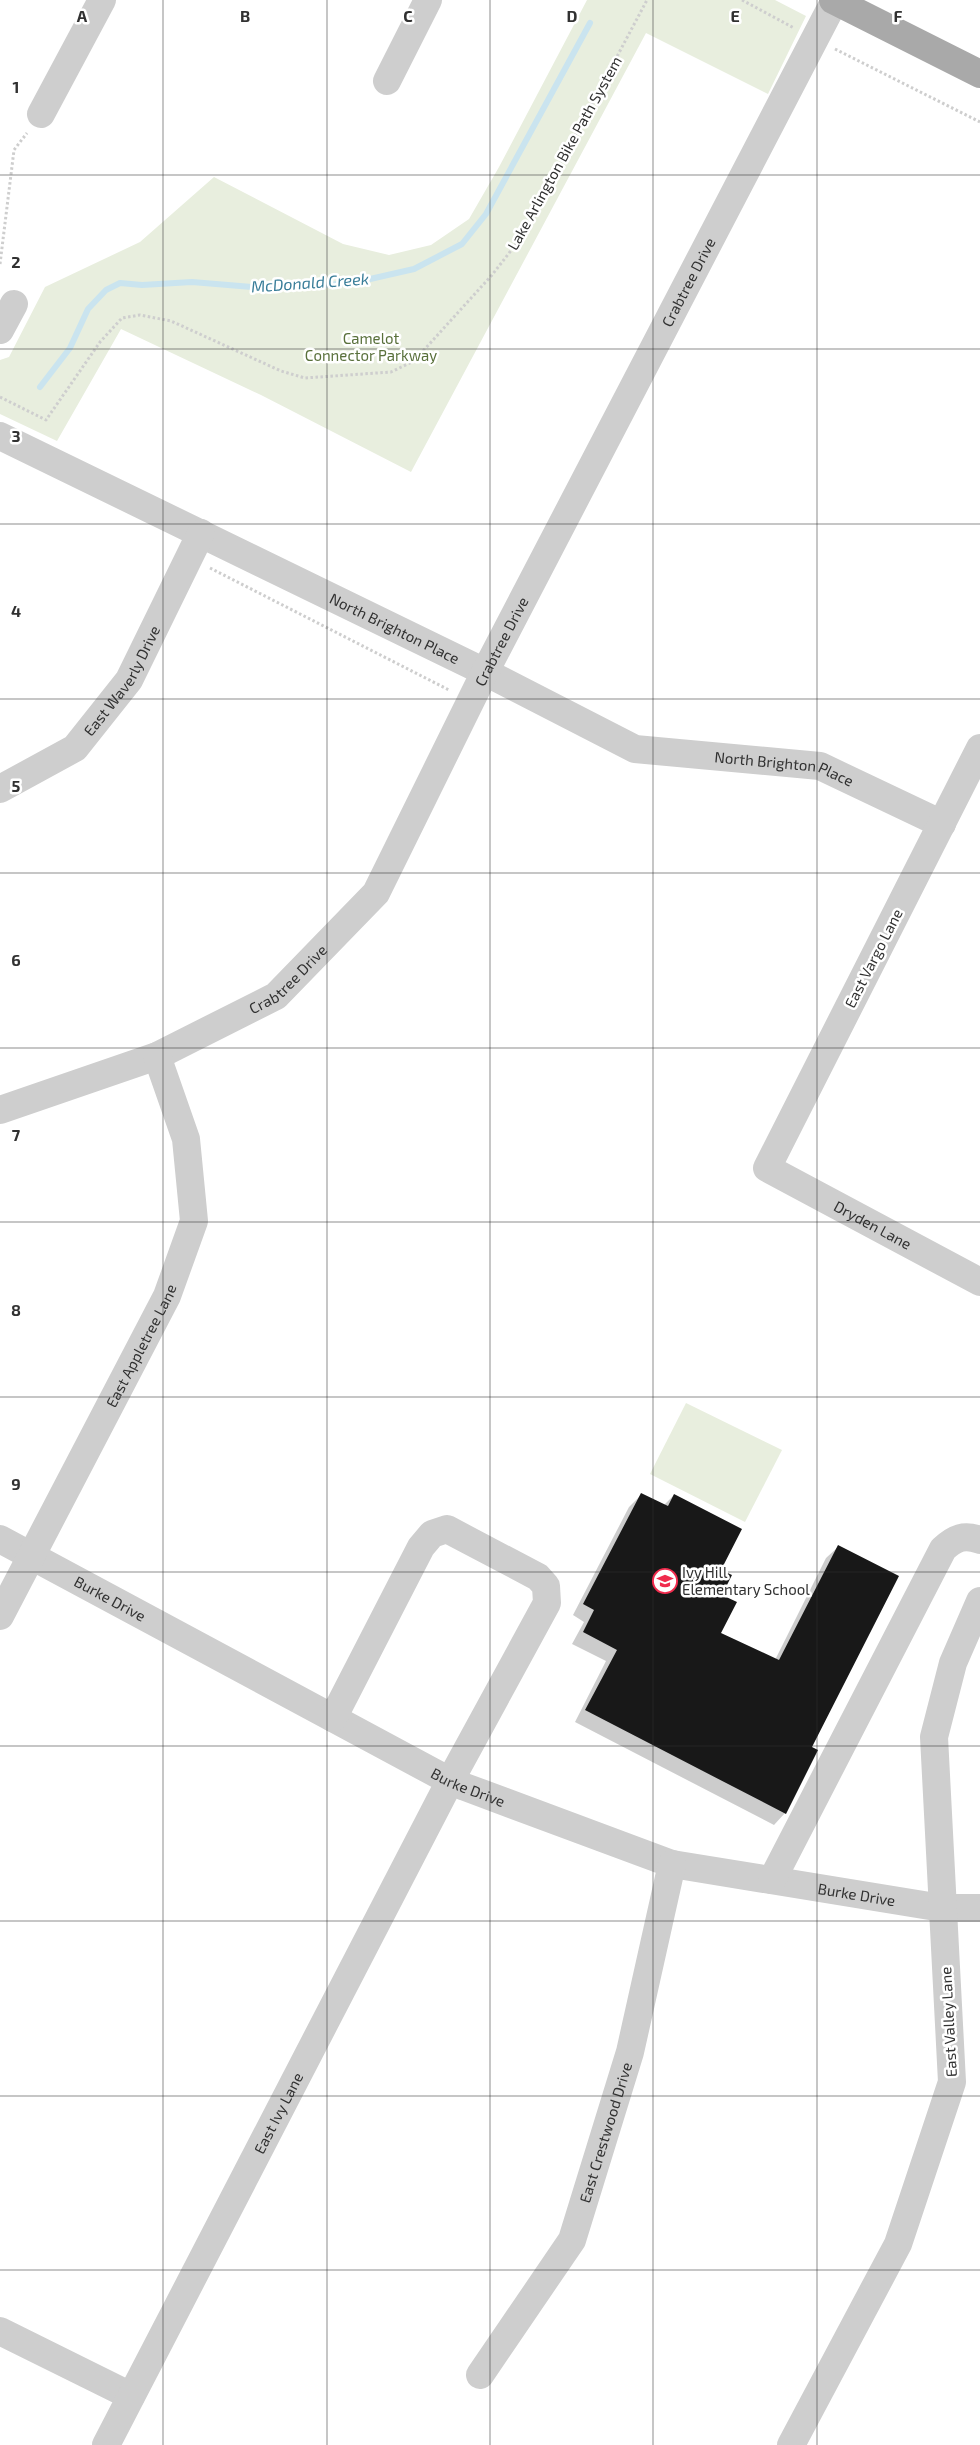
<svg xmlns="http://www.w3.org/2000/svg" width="980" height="2445" font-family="'Exo 2',sans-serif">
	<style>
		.green { fill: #e8eede }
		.shadow { fill: #0003 }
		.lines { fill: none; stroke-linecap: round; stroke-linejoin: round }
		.stream { stroke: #cae4ef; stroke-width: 6 }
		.building { fill: #181818 }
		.path { stroke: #cecece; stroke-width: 3; stroke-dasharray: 2.5 2.5; stroke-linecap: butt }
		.minor { stroke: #cecece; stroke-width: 28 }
		.major { stroke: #a9a9a9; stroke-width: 28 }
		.grid { fill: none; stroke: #313131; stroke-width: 1; stroke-opacity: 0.55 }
		.labels { text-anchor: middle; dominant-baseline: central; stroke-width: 5; stroke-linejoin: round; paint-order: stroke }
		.street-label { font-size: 15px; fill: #313131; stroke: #fff }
		.park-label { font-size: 15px; fill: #59703b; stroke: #fff }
		.poi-label { font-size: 15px; fill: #313131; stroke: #fff; text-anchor: start }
		.water-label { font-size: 16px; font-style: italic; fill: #397d99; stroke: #fff }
		.grid-label { font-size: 16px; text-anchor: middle; font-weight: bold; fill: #313131; stroke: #fff; stroke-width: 5; stroke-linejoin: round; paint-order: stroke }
	</style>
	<rect width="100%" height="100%" fill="#fff"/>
	<g class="green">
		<path d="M587,0h188l31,16 -38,78 -122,-61 -235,439 -150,-77 -140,-66 -64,112 -57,-27v-54l9,-3 36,-70 95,-45 74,-65 129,67 46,11 42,-10 38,-26 30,-52z"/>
		<path d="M686,1403l96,47 -37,72 -95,-48z"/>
	</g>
	<path class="shadow" d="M641,1495l23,10 10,-10 46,75v63l55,27 51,-102 12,-11 -28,201 -25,65 -11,12 -199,-103 31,-61 -34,-17 12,-22 -11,-7 56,-108z"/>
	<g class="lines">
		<path class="stream" d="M40,387l30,-39 18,-39 18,-19 14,-7 22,2 50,-3 60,5h53l52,-5 57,-13 48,-25 24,-30 104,-191"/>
	</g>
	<path class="building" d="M641,1493l27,13 6,-12 68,35 -21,41 11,5 -10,20 15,7 -16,31 58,27 59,-115 61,31 -87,171 6,3 -32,64 -201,-104 32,-60 -34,-18 11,-22 -11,-6z"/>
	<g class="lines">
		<g class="path">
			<path d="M742,0l52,28"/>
			<path d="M835,49l145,73"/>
			<path d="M0,264l14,-114 13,-17"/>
			<path d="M0,397l46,23 54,-78 22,-24 18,-3 31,6 110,50 24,7 86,-6 23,-11 78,-86 28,-36 127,-239"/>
			<path d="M210,568l239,122"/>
		</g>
		<g class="minor">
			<path d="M387,81l41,-81"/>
			<path d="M41,114l61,-114"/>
			<path d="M0,330l14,-26"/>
			<path id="s1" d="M0,436l485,236 150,77 185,17 122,58"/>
			<path id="s2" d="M980,748l-213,420 213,114"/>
			<path id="s3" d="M0,789l75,-41 54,-68 72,-147"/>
			<path id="s4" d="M0,1110l157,-54 119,-60 100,-103 109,-221 350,-672"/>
			<path id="s5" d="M0,1539l450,242 15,6 207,77 270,44h38"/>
			<path id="s6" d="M0,1616l167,-320 27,-75 -8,-82 -29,-83"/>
			<path d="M772,1880l171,-331c12,-11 21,-15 37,-9"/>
			<path d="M0,2331l131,65"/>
			<path id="s7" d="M480,2375l92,-135 58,-188 42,-188"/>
			<path id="s8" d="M106,2445l344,-664 97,-178 -1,-17 -8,-9 -91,-48 -15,5 -11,13 -88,171"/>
			<path d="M791,2445l107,-201 54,-162 -18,-345 19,-74 27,-62"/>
		</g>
		<path class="major" d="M833,0l147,74"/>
	</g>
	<path class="grid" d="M163,0v2445M327,0v2445M490,0v2445M653,0v2445M817,0v2445M0,175h980M0,349h980M0,524h980M0,699h980M0,873h980M0,1048h980M0,1222h980M0,1397h980M0,1572h980M0,1746h980M0,1921h980M0,2096h980M0,2270h980"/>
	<defs>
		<symbol id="school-ring" viewBox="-11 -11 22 22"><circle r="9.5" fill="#fff" stroke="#f02b4d" stroke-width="1.5"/><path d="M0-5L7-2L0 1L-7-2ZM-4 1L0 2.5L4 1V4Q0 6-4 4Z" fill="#f02b4d"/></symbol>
	</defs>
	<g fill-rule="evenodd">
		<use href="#school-ring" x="651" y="1567" width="28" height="28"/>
	</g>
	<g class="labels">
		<g class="street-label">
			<text transform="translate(564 153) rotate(-61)">Lake Arlington Bike Path System</text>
			<text stroke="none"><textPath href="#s4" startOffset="1129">Crabtree Drive</textPath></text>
			<text stroke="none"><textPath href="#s1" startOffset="439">North Brighton Place</textPath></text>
			<text stroke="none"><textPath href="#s4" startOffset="724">Crabtree Drive</textPath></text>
			<text stroke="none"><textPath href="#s3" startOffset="168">East Waverly Drive</textPath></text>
			<text stroke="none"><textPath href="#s1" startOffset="859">North Brighton Place</textPath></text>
			<text transform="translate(873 958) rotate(-63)">East Vargo Lane</text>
			<text stroke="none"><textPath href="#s4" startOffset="319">Crabtree Drive</textPath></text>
			<text stroke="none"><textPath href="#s2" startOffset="591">Dryden Lane</textPath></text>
			<text stroke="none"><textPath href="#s6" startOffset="305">East Appletree Lane</textPath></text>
			<text stroke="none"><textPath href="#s5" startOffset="125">Burke Drive</textPath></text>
			<text stroke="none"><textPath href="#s5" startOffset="530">Burke Drive</textPath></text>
			<text stroke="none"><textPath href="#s5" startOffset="935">Burke Drive</textPath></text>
			<text transform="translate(948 2022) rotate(-93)">East Valley Lane</text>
			<text stroke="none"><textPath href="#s8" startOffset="374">East Ivy Lane</textPath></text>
			<text stroke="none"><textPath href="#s7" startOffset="276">East Crestwood Drive</textPath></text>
		</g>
		<g class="park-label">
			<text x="371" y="338">Camelot<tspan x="371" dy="17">Connector Parkway</tspan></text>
		</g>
		<g class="poi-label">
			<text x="682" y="1572">Ivy Hill<tspan x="682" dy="17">Elementary School</tspan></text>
		</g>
		<g class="water-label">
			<text transform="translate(310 282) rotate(-4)">McDonald Creek</text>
		</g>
	</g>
	<g class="grid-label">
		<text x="82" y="22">A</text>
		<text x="245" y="22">B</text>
		<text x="408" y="22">C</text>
		<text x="572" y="22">D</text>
		<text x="735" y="22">E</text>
		<text x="898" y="22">F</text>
		<text x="16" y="93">1</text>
		<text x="16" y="268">2</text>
		<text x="16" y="442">3</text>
		<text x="16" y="617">4</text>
		<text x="16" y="792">5</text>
		<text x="16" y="966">6</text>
		<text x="16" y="1141">7</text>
		<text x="16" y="1316">8</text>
		<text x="16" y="1490">9</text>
	</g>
</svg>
